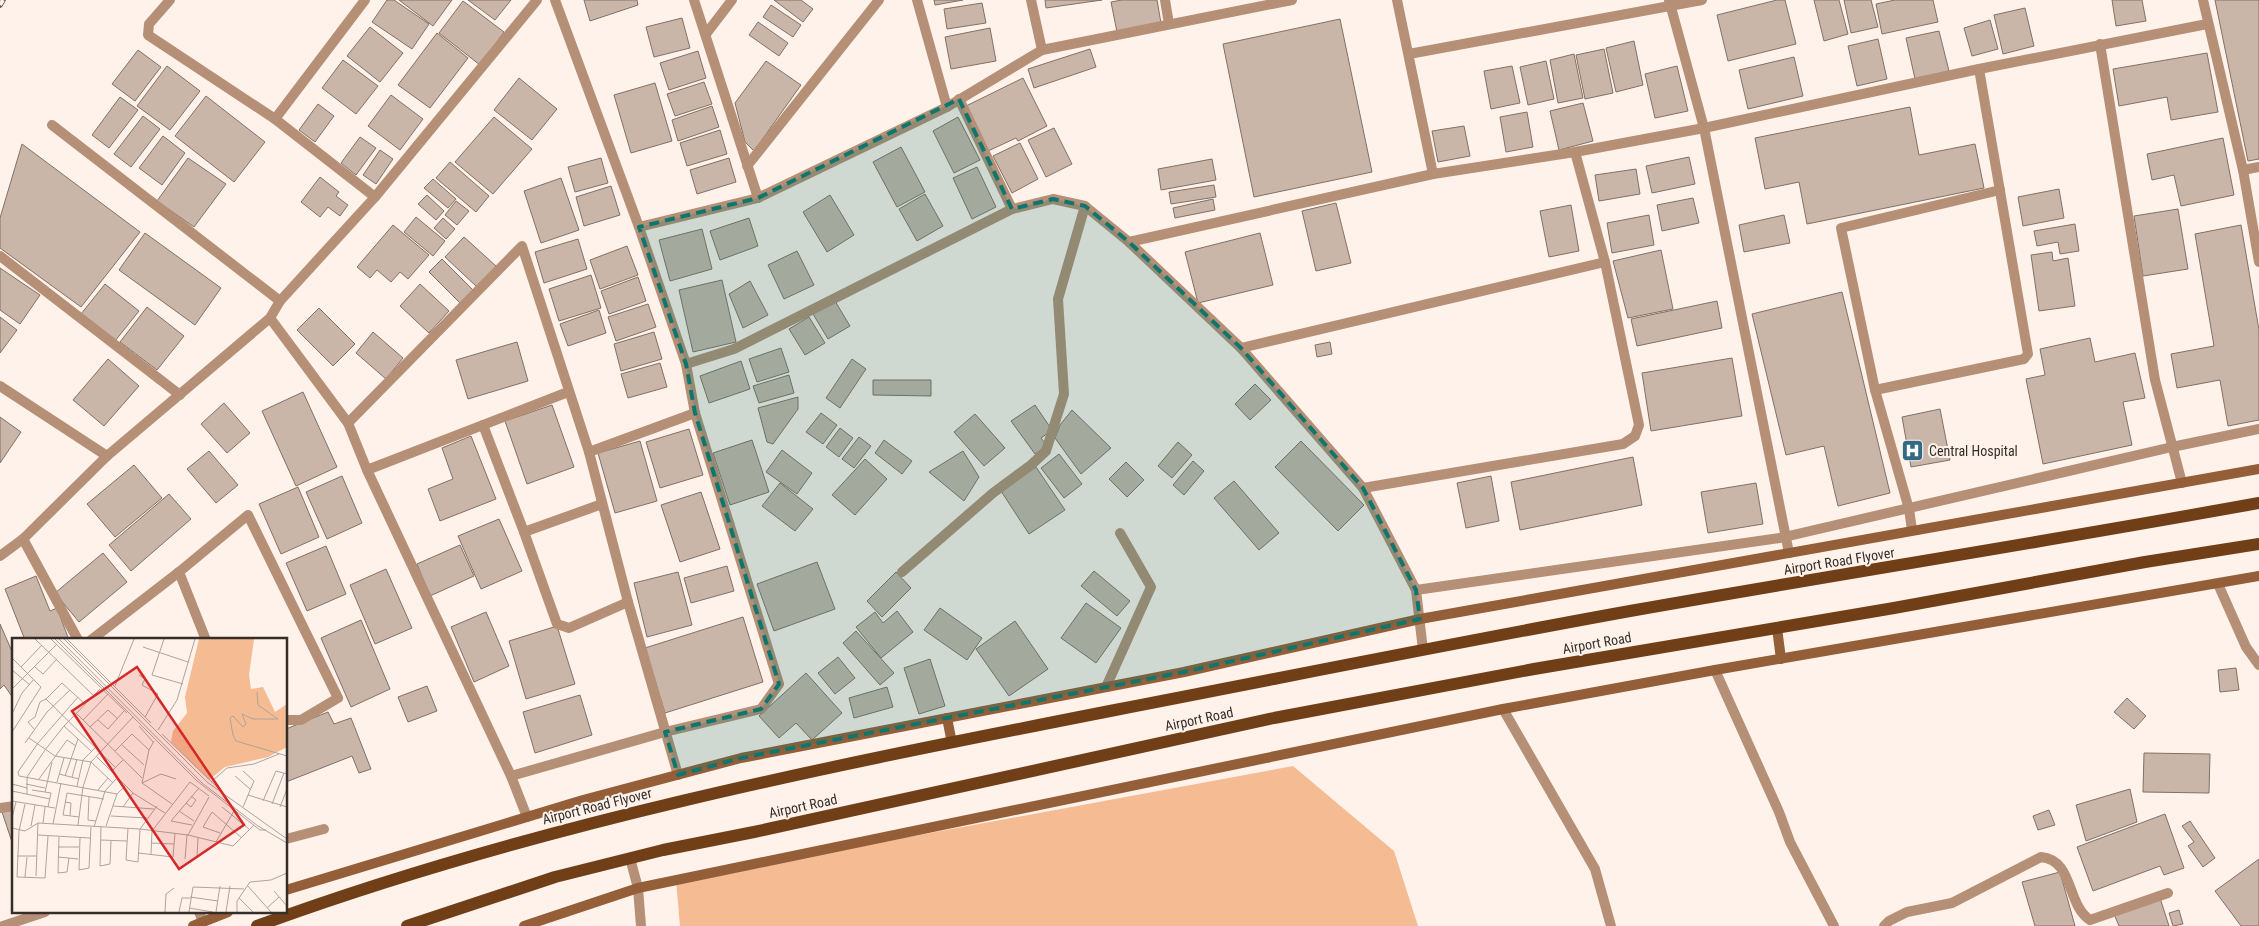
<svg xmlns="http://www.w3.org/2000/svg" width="2259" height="926" font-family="'Roboto Condensed',sans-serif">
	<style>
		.green { fill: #f5bb93 }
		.building { fill: #cab6a9; stroke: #827064 }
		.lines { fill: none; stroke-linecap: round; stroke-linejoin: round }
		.street { stroke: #b58f76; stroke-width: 10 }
		.secondary { stroke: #935e38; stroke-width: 10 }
		.primary { stroke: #713f17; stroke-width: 12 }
		.rail-casing { stroke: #615952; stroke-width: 5.5 }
		.rail { stroke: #fff2ea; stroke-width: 4; stroke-dasharray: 11; stroke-linecap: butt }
		.marked { fill: #0f766e; fill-opacity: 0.2; stroke: #0f766e; stroke-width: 4; stroke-dasharray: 10 6; stroke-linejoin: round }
		.labels { text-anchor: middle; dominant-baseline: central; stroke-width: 4; stroke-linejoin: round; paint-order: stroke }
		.poi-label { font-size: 14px; fill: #352e28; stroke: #fff2ea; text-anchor: start }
		.street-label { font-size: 14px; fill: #352e28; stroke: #fff2ea }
		.inset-road { fill: none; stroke: #aea49c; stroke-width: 1 }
		.view { fill: #d62828; fill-opacity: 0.15; stroke: #d62828; stroke-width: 2.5 }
		.inset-edge { fill: none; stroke: #352e28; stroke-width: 2.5 }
	</style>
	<rect width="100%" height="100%" fill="#fff2ea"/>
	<path class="green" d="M1293,766l101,85 24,75h-738l-4,-46z"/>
	<g class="building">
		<path d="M387,0h7l35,24 -17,25 -40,-27z"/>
		<path d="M399,0h53l-19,26z"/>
		<path d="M468,0h43l-16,20z"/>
		<path d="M584,0h53l1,5 -48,16z"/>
		<path d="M774,0h27l12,9 -10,13z"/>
		<path d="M934,0h29l-28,5z"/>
		<path d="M1045,0h57l-56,8z"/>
		<path d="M1122,0h35l4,23 -44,9 -6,-30z"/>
		<path d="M1777,0h8l11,44 -68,17 -11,-46z"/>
		<path d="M1814,0h25l9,34 -24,7z"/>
		<path d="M1844,0h27l7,27 -27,6z"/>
		<path d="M1895,0h38l5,22 -56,12 -6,-30z"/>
		<path d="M2112,0h30l4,21 -30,5z"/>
		<path d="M2215,0h44v159l-11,2z"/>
		<path d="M463,1l41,31 -24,33 -41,-32z"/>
		<path d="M982,3l4,20 -39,6 -3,-20z"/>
		<path d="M771,5l30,20 -8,12 -30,-20z"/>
		<path d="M2025,8l9,38 -31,8 -9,-39z"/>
		<path d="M682,18l8,30 -36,9 -8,-30z"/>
		<path d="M1340,19l32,153 -118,25 -31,-153z"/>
		<path d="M1990,20l8,29 -26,7 -8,-28z"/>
		<path d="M758,22l30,21 -9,13 -30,-21z"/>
		<path d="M370,27l33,26 -23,29 -33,-26z"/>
		<path d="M990,28l6,33 -45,8 -6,-32z"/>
		<path d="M1939,31l10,40 -34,8 -9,-41z"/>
		<path d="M437,33l31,25 -38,50 -32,-23z"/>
		<path d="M1878,39l9,40 -30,7 -9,-40z"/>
		<path d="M1634,41l9,44 -27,7 -10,-44z"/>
		<path d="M1090,49l6,18 -62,21 -6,-19z"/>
		<path d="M1604,49l9,44 -28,6 -9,-44z"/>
		<path d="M138,50l23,17 -26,34 -23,-17z"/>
		<path d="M698,51l8,27 -37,12 -9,-27z"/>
		<path d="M2207,53l11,59 -47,8 -4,-23 -48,9 -6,-37z"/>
		<path d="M1574,54l9,44 -25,5 -8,-43z"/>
		<path d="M1794,57l9,39 -55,13 -9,-39z"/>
		<path d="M343,60l35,26 -22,28 -34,-26z"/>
		<path d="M766,61l35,24 -47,66 -9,-9 -10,-39z"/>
		<path d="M1546,61l8,38 -26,6 -8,-38z"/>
		<path d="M167,66l33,25 -30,39 -33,-24z"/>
		<path d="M1512,66l8,37 -29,6 -7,-38z"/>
		<path d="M1677,66l11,45 -33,7 -10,-44z"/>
		<path d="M519,78l38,31 -25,31 -38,-30z"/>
		<path d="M1023,78l24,48 -29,15 -2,-3 -28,13 -22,-45z"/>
		<path d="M704,82l8,22 -37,12 -8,-22z"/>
		<path d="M655,83l17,58 -41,12 -17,-58z"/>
		<path d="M391,95l32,24 -23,31 -32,-24z"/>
		<path d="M206,96l59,46 -31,40 -59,-46z"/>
		<path d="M120,97l18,13 -29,38 -17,-13z"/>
		<path d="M1583,103l10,38 -34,9 -9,-39z"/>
		<path d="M318,104l16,12 -19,26 -16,-12z"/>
		<path d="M712,106l7,21 -41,14 -6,-21z"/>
		<path d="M1910,107l9,48 56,-11 9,44 -177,36 -8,-42 -34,7 -10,-51z"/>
		<path d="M1527,112l6,35 -27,5 -6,-35z"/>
		<path d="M143,116l17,13 -29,38 -17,-13z"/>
		<path d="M494,117l38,32 -39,45 -38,-32z"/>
		<path d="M958,117l22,43 -26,13 -21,-42z"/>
		<path d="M1464,126l6,30 -32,6 -6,-31z"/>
		<path d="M1054,128l18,36 -26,13 -18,-37z"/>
		<path d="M720,130l7,24 -40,12 -7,-23z"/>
		<path d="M163,136l22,17 -23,32 -23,-17z"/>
		<path d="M360,137l16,11 -20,27 -15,-12z"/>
		<path d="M2223,138l11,57 -53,11 -7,-31 -22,5 -5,-26z"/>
		<path d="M1020,143l18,36 -26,14 -19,-37z"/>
		<path d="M22,144l118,88 -59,75 -81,-59v-30z"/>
		<path d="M901,147l24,45 -28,15 -24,-45z"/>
		<path d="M380,150l13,9 -17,25 -13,-9z"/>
		<path d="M1689,157l6,27 -43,9 -6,-27z"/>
		<path d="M188,158l38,26 -32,43 -37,-26z"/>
		<path d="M601,158l7,25 -33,9 -7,-25z"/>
		<path d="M729,158l7,24 -39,12 -7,-24z"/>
		<path d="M1212,159l4,21 -55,10 -3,-21z"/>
		<path d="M450,162l39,34 -13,16 -40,-34z"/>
		<path d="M977,167l19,40 -24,12 -19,-41z"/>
		<path d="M1636,169l4,25 -41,7 -4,-26z"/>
		<path d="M320,177l19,15 -3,4 12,9 -8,11 -12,-9 -8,10 -19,-15z"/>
		<path d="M561,178l18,52 -38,13 -17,-52z"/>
		<path d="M433,179l23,20 -8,9 -24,-20z"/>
		<path d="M1214,185l2,12 -45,7 -2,-12z"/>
		<path d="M611,186l9,29 -36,11 -8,-29z"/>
		<path d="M2059,189l5,29 -41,8 -5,-29z"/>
		<path d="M925,194l18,32 -26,15 -18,-32z"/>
		<path d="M427,195l17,16 -8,9 -18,-16z"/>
		<path d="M830,195l24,40 -27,17 -24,-40z"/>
		<path d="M1693,198l6,25 -37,8 -5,-26z"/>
		<path d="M1213,199l2,11 -40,8 -2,-10z"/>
		<path d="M456,201l13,10 -12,14 -12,-10z"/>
		<path d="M1336,203l15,60 -35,8 -14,-60z"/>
		<path d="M1571,205l8,46 -30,6 -9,-46z"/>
		<path d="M2178,209l10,60 -45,7 -9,-60z"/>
		<path d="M1649,215l5,30 -42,8 -5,-30z"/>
		<path d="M1784,215l6,28 -46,9 -5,-27z"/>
		<path d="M416,217l29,24 -12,15 -29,-24z"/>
		<path d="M443,218l12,11 -9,10 -12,-11z"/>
		<path d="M749,218l9,28 -38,14 -10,-29z"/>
		<path d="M2075,224l4,27 -19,3 -2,-12 -21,4 -3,-15z"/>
		<path d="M393,225l36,30 -21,24 -8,-7 -9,10 -14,-12 -7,8 -13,-11z"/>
		<path d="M2241,225l18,105v90l-31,6 -8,-46 -43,8 -6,-34 43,-8 -19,-112z"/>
		<path d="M702,229l10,40 -42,12 -11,-41z"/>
		<path d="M145,233l76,55 -26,37 -76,-55z"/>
		<path d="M1260,233l13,52 -75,18 -13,-51z"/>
		<path d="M464,237l32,29 -19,21 -32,-30z"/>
		<path d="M578,239l9,30 -43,14 -9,-31z"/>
		<path d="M627,246l11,29 -38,14 -10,-29z"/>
		<path d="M1661,250l12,59 -45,9 -15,-57z"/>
		<path d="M797,251l17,34 -30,14 -16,-34z"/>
		<path d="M2052,252l1,9 15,-3 7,48 -36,5 -8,-56z"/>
		<path d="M442,259l31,31 -13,13 -31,-31z"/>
		<path d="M0,268l40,27 -20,29 -20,-14z"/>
		<path d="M591,275l10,33 -42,13 -10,-32z"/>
		<path d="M638,277l8,24 -37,13 -8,-23z"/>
		<path d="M722,280l14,62 -43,10 -14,-62z"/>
		<path d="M750,281l18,34 -25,13 -14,-34z"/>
		<path d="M105,284l34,27 -24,30 -34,-27z"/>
		<path d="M420,284l29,27 -20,22 -29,-27z"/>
		<path d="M1842,292l48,201 -52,13 -14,-60 -38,9 -34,-141z"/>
		<path d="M835,301l15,25 -22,13 -15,-25z"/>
		<path d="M1717,301l5,27 -85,18 -6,-27z"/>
		<path d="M648,304l8,23 -40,14 -8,-24z"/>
		<path d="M147,307l37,29 -27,34 -37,-28z"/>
		<path d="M319,308l36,36 -22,22 -36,-36z"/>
		<path d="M599,310l7,23 -38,13 -8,-22z"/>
		<path d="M0,317l17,13 -17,23z"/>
		<path d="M809,317l16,26 -20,12 -16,-26z"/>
		<path d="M373,332l30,26 -17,21 -30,-26z"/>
		<path d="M654,332l8,27 -41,12 -7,-27z"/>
		<path d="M2090,338l5,24 40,-9 10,45 -22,4 9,43 -89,19 -17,-85 19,-4 -5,-26z"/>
		<path d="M517,342l11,39 -60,18 -12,-39z"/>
		<path d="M1330,342l2,12 -15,3 -2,-12z"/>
		<path d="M781,348l8,24 -32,10 -8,-23z"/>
		<path d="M1732,358l10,58 -91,15 -9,-58z"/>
		<path d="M108,359l31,27 -35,40 -31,-26z"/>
		<path d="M852,359l14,10 -26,39 -14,-10z"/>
		<path d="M741,361l9,28 -41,14 -9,-27z"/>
		<path d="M660,363l7,24 -39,11 -7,-24z"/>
		<path d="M789,375l5,18 -35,10 -6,-17z"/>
		<path d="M873,380h58v16l-58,-1z"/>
		<path d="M1255,384l16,16 -21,20 -15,-16z"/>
		<path d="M303,392l34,75 -41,19 -34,-75z"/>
		<path d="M798,397v12l-25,35 -6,-2 -9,-34z"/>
		<path d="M224,403l26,30 -23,20 -26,-29z"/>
		<path d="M552,405l22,62 -47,17 -22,-63z"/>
		<path d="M1035,405l17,25 -11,8 6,8 -12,8 -24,-33z"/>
		<path d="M1940,409l10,51 -39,7 -9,-50z"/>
		<path d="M1072,410l39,38 -30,26 -26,-36 5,-13z"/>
		<path d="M821,413l16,12 -14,19 -17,-12z"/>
		<path d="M975,414l30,34 -21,18 -30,-34z"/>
		<path d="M0,417l21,15 -21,31z"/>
		<path d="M840,428l13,10 -14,19 -13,-10z"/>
		<path d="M689,429l14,46 -43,13 -14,-46z"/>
		<path d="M471,436l25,63 -56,22 -12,-32 25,-10 -11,-31z"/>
		<path d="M859,437l12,9 -17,22 -12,-9z"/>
		<path d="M752,440l17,52 -39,13 -17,-52z"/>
		<path d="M884,440l28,21 -10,13 -27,-21z"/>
		<path d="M640,441l17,60 -42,12 -17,-60z"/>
		<path d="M1301,441l63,64 -26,26 -63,-64z"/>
		<path d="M1178,442l14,13 -20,23 -14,-12z"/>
		<path d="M782,450l30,23 -15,21 -31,-22z"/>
		<path d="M209,451l29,34 -22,18 -29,-34z"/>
		<path d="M963,451l16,26 -15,24 -35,-29z"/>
		<path d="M1059,454l23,30 -18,14 -23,-30z"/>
		<path d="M1633,457l9,48 -122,25 -9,-48z"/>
		<path d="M865,459l22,20 -32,36 -23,-20z"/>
		<path d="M1193,461l11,10 -20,24 -11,-10z"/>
		<path d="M1126,462l18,18 -17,17 -18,-18z"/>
		<path d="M134,465l28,33 -47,39 -28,-33z"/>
		<path d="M1036,467l29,43 -36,24 -28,-43z"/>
		<path d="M342,476l20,47 -35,16 -21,-47z"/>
		<path d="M1491,476l8,45 -33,7 -9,-45z"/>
		<path d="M1234,481l45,52 -20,17 -45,-52z"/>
		<path d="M780,483l33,26 -18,22 -33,-25z"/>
		<path d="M1756,483l7,41 -55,9 -7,-41z"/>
		<path d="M298,487l21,50 -38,17 -22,-50z"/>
		<path d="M701,492l19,57 -40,13 -19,-57z"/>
		<path d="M169,494l22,25 -60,52 -22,-26z"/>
		<path d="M499,519l23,52 -41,18 -23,-53z"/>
		<path d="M460,545l14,31 -44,20 -13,-32z"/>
		<path d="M326,546l20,48 -39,17 -21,-48z"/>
		<path d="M103,553l24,29 -48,40 -24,-29z"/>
		<path d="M817,562l18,47 -61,22 -17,-47z"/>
		<path d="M727,566l7,25 -43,12 -7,-25z"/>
		<path d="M386,569l26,59 -37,16 -25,-59z"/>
		<path d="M1094,571l36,30 -13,15 -36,-30z"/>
		<path d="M678,572l14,53 -45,12 -13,-54z"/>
		<path d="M896,572l15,16 -29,29 -15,-16z"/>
		<path d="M36,576l14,35 7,-3 12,32h-44l-20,-51z"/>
		<path d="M1086,603l35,25 -25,35 -35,-25z"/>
		<path d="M940,608l42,30 -15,22 -43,-30z"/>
		<path d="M897,611l16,21 -32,26 -25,-31 19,-15 8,11z"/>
		<path d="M486,612l23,54 -35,16 -23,-55z"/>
		<path d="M743,617l20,65 -98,31 -20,-65z"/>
		<path d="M361,620l29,69 -39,18 -30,-69z"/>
		<path d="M1015,621l33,48 -39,27 -33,-47z"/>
		<path d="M0,624l14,32 -1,42 -9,-13 -4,4z"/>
		<path d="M557,626l18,58 -49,15 -17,-58z"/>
		<path d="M856,631l38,42 -14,12 -37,-42z"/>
		<path d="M838,657l17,21 -20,16 -17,-21z"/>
		<path d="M930,659l15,47 -26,8 -15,-46z"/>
		<path d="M2236,668l3,22 -19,2 -2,-22z"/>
		<path d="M806,673l36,40 -30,27 -16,-17 -17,15 -20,-22z"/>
		<path d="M427,686l10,25 -29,11 -10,-25z"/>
		<path d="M887,687l6,20 -39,11 -5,-20z"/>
		<path d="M580,695l12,40 -57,18 -12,-41z"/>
		<path d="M2127,698l19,18 -12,13 -20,-17z"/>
		<path d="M328,712l6,12 17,-6 20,51 -12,4 -7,-17 -66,26v-53z"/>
		<path d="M2144,753l66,1 -1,39 -66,-1z"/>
		<path d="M2130,789l7,33 -51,19 -10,-36z"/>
		<path d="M14,808v40l-12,-36z"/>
		<path d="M2049,810l6,15 -17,5 -5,-14z"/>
		<path d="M2165,814l19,54 -20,7 -4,-9 -67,25 -16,-44z"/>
		<path d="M2190,821l25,37 -12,9 -15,-21 6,-4 -12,-16z"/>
		<path d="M2259,859v67h-18l-26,-35z"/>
		<path d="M2060,872l15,54h-40l-13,-44z"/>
		<path d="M2160,898l9,28h-50l-5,-12z"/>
		<path d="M2179,910l4,14 -10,2 -4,-13z"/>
	</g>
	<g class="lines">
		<g class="street">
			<path d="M170,0l-21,24 -1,11 127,84 100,78"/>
			<path d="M694,0l64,198"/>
			<path d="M917,0l30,107"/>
			<path d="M1031,0l11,50"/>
			<path d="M1165,0l4,24"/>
			<path d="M1397,0l36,174"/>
			<path d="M1669,0l35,128 85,425"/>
			<path d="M2203,0l40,170 16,92"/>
			<path d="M706,34l26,-34"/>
			<path d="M2100,44l55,336 27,103"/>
			<path d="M1409,54l293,-54"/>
			<path d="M959,99l53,110"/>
			<path d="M275,119l90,-119"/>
			<path d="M52,125l228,176"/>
			<path d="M747,166l132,-166"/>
			<path d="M2243,170l16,-3"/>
			<path d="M639,227l119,-29 189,-91 95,-57 250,-50"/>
			<path d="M1129,242l304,-68 142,-22 129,-24 275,-59 228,-45"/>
			<path d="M0,256l180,139"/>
			<path d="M270,318l78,105 19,47 144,306 16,41"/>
			<path d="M1241,348l364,-86"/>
			<path d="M686,364l48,-15 278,-140 41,-10 32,7 44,36 112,106 122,140 53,102 7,60"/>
			<path d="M0,386l107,70"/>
			<path d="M1875,390l149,-31 4,-5 -49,-285"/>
			<path d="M348,423l174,-177 67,206 39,150 50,173"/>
			<path d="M483,425l41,107"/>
			<path d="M589,452l106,-39"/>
			<path d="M367,470l201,-78"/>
			<path d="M1363,488l260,-44 12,-8 4,-11 -34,-163 -30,-110"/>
			<path d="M602,504l-78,28 33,92 12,4 59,-26"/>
			<path d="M1912,530l-3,-21 -34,-119 -34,-162 159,-38"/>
			<path d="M23,539l55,101"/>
			<path d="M0,556l23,-17 84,-83 163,-138 10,-17 95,-104 162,-197"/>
			<path d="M179,572l27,68"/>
			<path d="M902,572l91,-79 38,-28 15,-14 18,-57 -6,-95 27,-93"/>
			<path d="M2218,584l28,63 13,18"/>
			<path d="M1416,590l364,-52 392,-91 87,-18"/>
			<path d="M91,640l88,-68 69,-57 90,183 -37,22h-15"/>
			<path d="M1715,670l64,142 11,30 44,84"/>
			<path d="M1106,687l45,-100 -31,-54"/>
			<path d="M1503,709l92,160 16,57"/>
			<path d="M511,776l154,-44 96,-23 18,-25 -84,-271 -9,-49 -47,-137 -84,-227"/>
			<path d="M0,808l14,-2"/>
			<path d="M286,839l38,-10"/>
			<path d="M630,858l8,30 3,38"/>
			<path d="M199,912l4,10"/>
			<path d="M3,926l42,-14"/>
			<path d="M1884,926l5,-5 18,-9 45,-9 89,-46c33,3 25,47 49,63l78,-27"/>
		</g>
		<g class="secondary">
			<path d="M1777,628l4,31"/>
			<path d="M947,718l5,25"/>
			<path d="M286,890l297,-90 158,-42 443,-86 236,-53 839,-150"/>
			<path d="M193,926l35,-14"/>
			<path d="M524,926l114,-38 865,-179 212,-39 544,-94"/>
		</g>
		<g class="primary">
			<path d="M257,926c278,-102 568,-159 858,-216 171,-33 343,-68 515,-99 209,-37 420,-70 629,-108"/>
			<path d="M407,926l148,-49 108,-27 91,-18 520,-114 260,-49 360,-61 251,-46 114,-18"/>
		</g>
		<defs>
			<path id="rail" d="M0,5l3,-5"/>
		</defs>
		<use href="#rail" class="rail-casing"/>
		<use href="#rail" class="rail"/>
	</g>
	<path class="marked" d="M959,99l53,110 41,-10 32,7 44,36 112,106 122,140 53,102 4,29 -236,53 -443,86 -63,17 -13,-43 96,-23 18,-25 -84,-271 -9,-49 -47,-137 119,-29z"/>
	<defs>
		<symbol id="hospital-square" viewBox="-11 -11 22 22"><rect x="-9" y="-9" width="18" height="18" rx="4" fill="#326984" stroke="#fff2ea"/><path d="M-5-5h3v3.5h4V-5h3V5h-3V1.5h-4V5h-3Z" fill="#fff"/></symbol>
	</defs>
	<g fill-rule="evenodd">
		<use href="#hospital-square" x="1900" y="438" width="25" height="25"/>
	</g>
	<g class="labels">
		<g class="poi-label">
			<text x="1929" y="451">Central Hospital</text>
		</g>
		<g class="street-label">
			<text transform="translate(1839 561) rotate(-9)">Airport Road Flyover</text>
			<text transform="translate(1597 643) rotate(-10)">Airport Road</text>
			<text transform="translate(1199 719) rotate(-12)">Airport Road</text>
			<text transform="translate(597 806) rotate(-14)">Airport Road Flyover</text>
			<text transform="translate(803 806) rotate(-12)">Airport Road</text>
		</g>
	</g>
	<g transform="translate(12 638)">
		<rect width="275" height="275" fill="#fff2ea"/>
		<path d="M187,1h55l-5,36 2,14 12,-2 12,25 12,-8v43l-19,10 -43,10 -16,13 -38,-38 2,-11 14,-18 -2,-16z" fill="#f5bb93"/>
		<path class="inset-road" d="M23,1l58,56M39,1l76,74M43,1l142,142 63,49h6M47,1l143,144 56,43 29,17M52,1l143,143 80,57M55,1l84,84M152,1l-12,36 31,9M131,9l45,15M0,20l29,29 -29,45M9,29l21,-22M23,29l8,7 14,-15M0,32l18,15M127,37l6,4 -3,6 16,9 -13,23M103,48l19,-47M0,51l45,-45M245,54l1,13 20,14h-25l-11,-5 4,10 -3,3 -10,-11 -3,2 3,17 3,6 51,15M66,59l-40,46 -20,29 1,4 98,18M73,66l-23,-21 -16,16 70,69M64,75l66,65M0,76l10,-21 12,-14M71,82l25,-26M86,82l10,9 16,-18M52,88l27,25M127,88l14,16M78,89l18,-17 10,9M22,91l-6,-7 7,-5 5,-15 6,-3M146,92l19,-30 18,-61M150,96l57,55M17,100l26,18 36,6 22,21M142,103l-5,9 -7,33 30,21M13,105l22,-31 23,-22M109,106l23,21M103,113l17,-17 17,16M84,118l37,37 32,20M99,134l12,-12M47,136l20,5M53,138l13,-37M223,138l15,13M60,139l5,-18M27,141l28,-39 9,6M45,144l7,-24M199,144l16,-14 27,-4 25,-10M130,145l19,-9 15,5M0,146l15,4M14,146l19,4M65,148l6,-26 13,-13M20,152l19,3 -3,14M86,152l10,-12M0,153l38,8M33,154l7,-30M15,156v-17l18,-27 19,-24 36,-37M236,157l39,12M77,159l-1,23 8,1M0,163l43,7M251,163l13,-30 11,3M53,164l6,1 -1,13M174,165l5,4 5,-7 -5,-4M13,166l-6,27 -2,46 28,1 3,-42M260,166l12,-31M101,168l41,3M111,169l10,-14M210,169l27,22M231,169l11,-26 -11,-10M268,169l7,-18M167,173l15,10M99,178l36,2M67,179l-16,-2 4,-22 37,6M0,180l4,-16M31,185l2,-16M41,186l8,-41M66,187l5,-38 8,-25 42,-45M180,187l-21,-4 28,-33M19,188l4,-21M94,188l11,-32 8,-8M82,189l11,-36 12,-13M89,189l-1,39 10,-2 1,-24M0,190l13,3 13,-8 102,6 48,6 45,11 21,-21M116,190l-2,32 12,2 2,-33 17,-23M208,195l-17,-6 9,-15 30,26M26,197l52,3M176,197l21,-38M47,199l-1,36 9,-1 2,-14M68,200l-1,32 10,-2 2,-41M89,202l26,1M204,204l18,-31M139,205l23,1M46,209h21M126,215l35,4 2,-24M139,216l1,-23 38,-49 19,14M5,218h20M46,219l20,2M185,219l1,-19M173,221l2,-24M24,238l2,-53M13,239l2,-20M235,247l24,27M262,253l13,15M178,259l28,4M227,260l14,14M177,270l24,4M255,270l12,-11M153,274l1,-18 8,-6M167,274l3,-14h8M177,274l4,-25 51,2M204,274l4,-26M214,274l4,-26M225,274v-11l13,-19 21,-2 16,-7"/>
		<path class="view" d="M125,29l107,158 -65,44 -107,-158z"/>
		<rect width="275" height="275" class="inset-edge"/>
	</g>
</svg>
